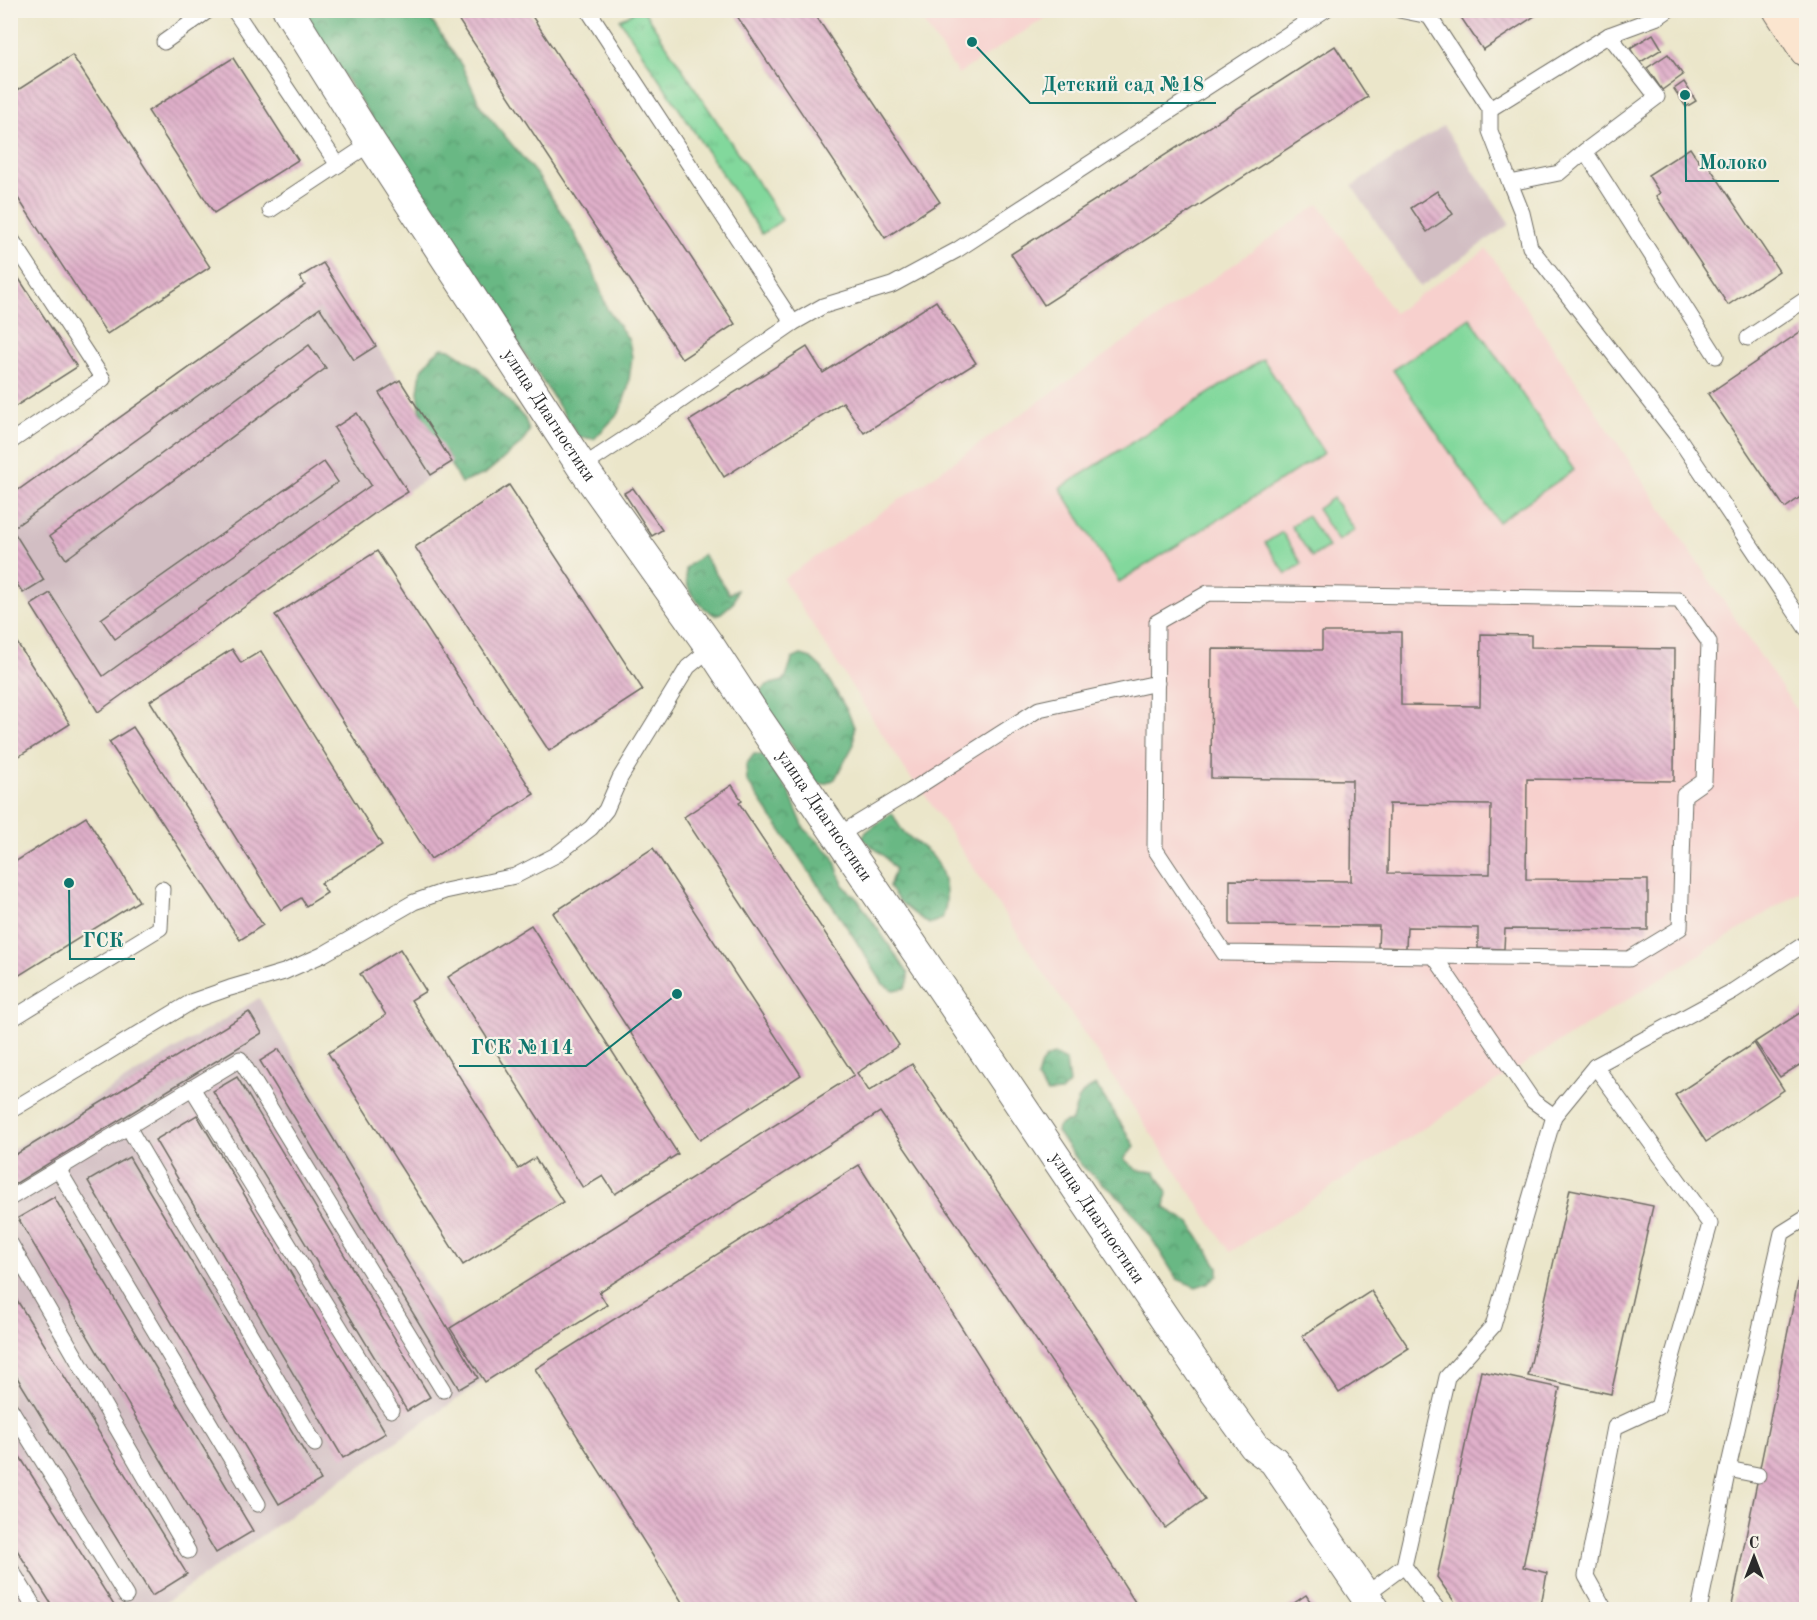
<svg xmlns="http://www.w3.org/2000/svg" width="1817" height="1620" font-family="'Old Standard TT',serif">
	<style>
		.built { fill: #f7d0cd }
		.industrial { fill: #d2bec3 }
		.grass { fill: url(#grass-tufts); stroke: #568264; stroke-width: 1.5 }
		.forest { fill: url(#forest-crowns); stroke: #4a7258; stroke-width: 1.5 }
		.garden { fill: #82d89c; stroke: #568264; stroke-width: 1.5 }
		.building { fill: url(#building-back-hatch); fill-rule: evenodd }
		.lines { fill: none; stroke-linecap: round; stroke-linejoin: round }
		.lane-casing { stroke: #6e6c63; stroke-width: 17 }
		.street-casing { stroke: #6e6c63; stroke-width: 32 }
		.secondary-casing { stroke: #6e6c63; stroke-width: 35 }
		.lane { stroke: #fff; stroke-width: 15 }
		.street { stroke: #fff; stroke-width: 30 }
		.secondary { stroke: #fbe5cf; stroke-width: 33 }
		.labels { text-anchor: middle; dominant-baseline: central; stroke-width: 4.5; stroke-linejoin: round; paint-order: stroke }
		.street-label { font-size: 18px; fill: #2b2b2b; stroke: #f7f3e8 }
		.leader { fill: none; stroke: #0f766e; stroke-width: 2 }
		.callout-dot { fill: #0f766e; stroke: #f7f3e8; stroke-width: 2 }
		.callout-label { font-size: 20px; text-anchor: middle; font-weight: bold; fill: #0f766e; stroke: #f7f3e8; stroke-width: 4.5; stroke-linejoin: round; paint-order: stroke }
	</style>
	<defs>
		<pattern id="grass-tufts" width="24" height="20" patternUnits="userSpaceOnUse" patternTransform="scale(1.5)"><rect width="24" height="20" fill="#82d89c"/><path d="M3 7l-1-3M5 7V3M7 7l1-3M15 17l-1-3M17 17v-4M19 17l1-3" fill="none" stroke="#70ba87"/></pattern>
		<pattern id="forest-crowns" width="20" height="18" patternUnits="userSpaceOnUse" patternTransform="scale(1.5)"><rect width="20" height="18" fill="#69b884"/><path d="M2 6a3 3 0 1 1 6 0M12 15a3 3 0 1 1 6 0" fill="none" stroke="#57966c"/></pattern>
		<pattern id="building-back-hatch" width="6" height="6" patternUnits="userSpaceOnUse" patternTransform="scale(1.5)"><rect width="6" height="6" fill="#e0b0ca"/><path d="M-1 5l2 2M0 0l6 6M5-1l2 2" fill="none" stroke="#b68fa4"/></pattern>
	</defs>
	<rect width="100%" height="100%" fill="#f7f3e8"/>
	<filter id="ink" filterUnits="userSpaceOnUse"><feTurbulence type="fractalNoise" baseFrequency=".0167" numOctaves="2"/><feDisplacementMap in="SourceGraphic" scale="12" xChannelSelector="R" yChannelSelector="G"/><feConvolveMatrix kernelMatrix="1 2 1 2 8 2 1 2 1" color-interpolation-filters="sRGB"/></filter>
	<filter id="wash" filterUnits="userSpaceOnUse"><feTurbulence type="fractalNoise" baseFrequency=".008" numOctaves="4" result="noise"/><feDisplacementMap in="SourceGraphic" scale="24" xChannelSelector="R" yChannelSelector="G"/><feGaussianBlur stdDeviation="1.35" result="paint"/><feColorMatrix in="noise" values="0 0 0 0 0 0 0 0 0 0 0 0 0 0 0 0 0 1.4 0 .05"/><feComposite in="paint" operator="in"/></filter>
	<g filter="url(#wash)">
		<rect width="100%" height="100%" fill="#ebe6ca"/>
		<g class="built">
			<path d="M916,11h140l-98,63z"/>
			<path d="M1319,204l75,109 93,-64 319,475v164l-293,183 -283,181 -311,-466 -9,-9 -127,-198 141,-96z"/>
		</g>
		<g class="industrial">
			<path d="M1443,126l67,98 -90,63 -68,-101z"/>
			<path d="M323,263l129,199 -67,44 -287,206 -87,-138 -1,-78 295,-211 -5,-8z"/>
			<path d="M259,998l224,383 -327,228h-133l-12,-19v-440z"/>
		</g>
		<path class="grass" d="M635,11h9l138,209 -20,14 -142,-214z"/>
		<g class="forest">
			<path d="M302,11h123l37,55 19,41 56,68 35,54 22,43 13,37 22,31 3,17 -4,31 -9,25 -25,26 -15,-2z"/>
			<path d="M442,348l8,1 27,18 48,52 4,12 -7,12 -37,31 -24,9 -40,-70 -3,-21 3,-21 12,-16z"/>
			<path d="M703,554l26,40 8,-4 -3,12 -13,11 -6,2c-18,-10 -32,-26 -29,-47z"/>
			<path d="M801,655l10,3 11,10 26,44 6,15v17l-19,35 -10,5 -8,-1 -54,-81 -3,-11 7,-6 16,-4 4,-6 5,-16z"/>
			<path d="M754,754l9,1 26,37 15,36 29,28 10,29 15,15 50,73v8l-3,7 -12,2 -10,-6 -30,-48 -106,-155 -1,-16z"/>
			<path d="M892,813c4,6 7,15 13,20 8,9 20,14 28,24 13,16 17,43 9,62l-13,5c-15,-10 -31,-21 -40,-37l6,-18 -10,-12 -23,-19 4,-6z"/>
			<path d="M1055,1055l11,6 3,23 -8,8 -14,1 -10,-14c3,-13 4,-22 18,-24z"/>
			<path d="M1096,1085l39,61 -11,13 13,11 18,2 12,19 -2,17 25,15 28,44v8l-11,8 -11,4 -19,-8 -23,-37 -30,-41 -42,-35 -25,-34 1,-5 5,-4 9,-2c5,-18 5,-28 24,-36z"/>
		</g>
		<g class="garden">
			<path d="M1470,318l104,152 -76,52 -105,-152z"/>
			<path d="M1263,359l61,94 -205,129 -59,-94z"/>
			<path d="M1333,498l22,32 -17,11 -21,-32z"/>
			<path d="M1307,515l21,32 -16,10 -21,-31z"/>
			<path d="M1282,532l20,32 -16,10 -21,-31z"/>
		</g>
		<g id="blocks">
			<g class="building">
				<path d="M452,10h76l207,314 -53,35z"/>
				<path d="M733,10h79l128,192 -55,36z"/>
				<path d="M1456,10h88l-61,40z"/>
				<path d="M1653,34l9,15 -23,14 -9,-15z"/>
				<path d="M1335,46l33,51 -324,208 -33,-51z"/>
				<path d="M1668,54l15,21 -21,15 -15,-22z"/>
				<path d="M72,55l138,212 -103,67 -97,-148v-91z"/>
				<path d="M233,58l65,102 -84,53 -66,-102z"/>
				<path d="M1684,82l12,19 -10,6 -12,-18z"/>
				<path d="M1690,148l12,18 5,-3 72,108 -51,34 -72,-109 4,-3 -12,-18z"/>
				<path d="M1437,191l16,23 -26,18 -16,-24z"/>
				<path d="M323,263l53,83 -22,14 -34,-52 -308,221 32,51 -21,13 -13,-19v-78l295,-211 -5,-8z"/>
				<path d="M10,265l67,102 -67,43z"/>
				<path d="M936,301l40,62 -112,70 -21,-31 -119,75 -35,-56 118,-74 16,26z"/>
				<path d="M1806,328v165l-21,15 -77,-114z"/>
				<path d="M309,345l17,23 -260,191 -16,-23z"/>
				<path d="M400,380l52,82 -21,13 -52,-82z"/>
				<path d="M357,413l51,79 -23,14 -287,206 -67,-107 19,-12 53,83 268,-191 -37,-57z"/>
				<path d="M324,462l14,20 -223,157 -14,-20z"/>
				<path d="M509,485l134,205 -94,61 -134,-204z"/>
				<path d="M633,488l29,42 -10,6 -28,-43z"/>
				<path d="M377,551l157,243 -103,65 -156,-244z"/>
				<path d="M10,632l60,92 -60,38z"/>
				<path d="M1322,632h79v73l79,1 1,-72 50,1v12l144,2 -1,132 -147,-2 -1,100 122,1v50l-143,-1 -1,20 -26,-1v-20l-71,-1 -1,21 -28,-1 1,-21 -149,-1v-45l121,1 1,-101 -141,-2 1,-129 110,1zM1389,804l102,1 -1,69 -102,-1z"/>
				<path d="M232,649l9,14 20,-12 121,194 -61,38 6,10 -21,13 -5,-8 -20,12 -131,-209z"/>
				<path d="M133,727l130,198 -23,15 -131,-198z"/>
				<path d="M732,785l10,16 -3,2 160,242 -42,28 12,18 43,-27 293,435 -40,29 -285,-416 -281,180 8,13 -122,77 -35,-54 123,-75 281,-178 -170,-258z"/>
				<path d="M86,817l53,84 -129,80v-116z"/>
				<path d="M653,848l148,227 -101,65 -147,-227z"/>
				<path d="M531,925l147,229 -63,40 -12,-18 -20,12 -135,-211z"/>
				<path d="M400,949l26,42 -15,9 107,169 17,-11 28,44 -100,63 -135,-212 58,-38 -26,-41z"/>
				<path d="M1806,1009v52l-26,16 -25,-35z"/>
				<path d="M249,1012l13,21 -252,154v-29z"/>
				<path d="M1754,1043l30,47 -78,52 -31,-47z"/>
				<path d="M279,1049l199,329 -19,11 -199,-328z"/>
				<path d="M237,1077l193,320 -23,14 -194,-320z"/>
				<path d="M197,1115l189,318 -43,25 -188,-318z"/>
				<path d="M129,1157l192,323 -42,24 -191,-323z"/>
				<path d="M859,1165l276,437 -12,8h-436l-152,-241z"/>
				<path d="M1570,1189l83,17 -42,188 -83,-18z"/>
				<path d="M54,1197l199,334 -37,22 -198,-335z"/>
				<path d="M1806,1250v360h-75l73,-358z"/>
				<path d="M10,1289l177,285 -35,22 -142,-230z"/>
				<path d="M1371,1291l38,57 -70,45 -37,-57z"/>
				<path d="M1481,1371l79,17 -37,179 24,6 -6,32 -15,2 -1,3h-65l-23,-33z"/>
				<path d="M10,1441l107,169h-62l-45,-71z"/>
				<path d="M1306,1595l10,15h-32z"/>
			</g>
		</g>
	</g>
	<g filter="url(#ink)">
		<use href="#blocks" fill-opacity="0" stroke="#6e6c63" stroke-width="1.5"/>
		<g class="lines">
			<defs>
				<g id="lane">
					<path d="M234,10l104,155 -68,45"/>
					<path d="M588,10l205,313"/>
					<path d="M1399,10l30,6 61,93v22l20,52 49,-10 26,-22 72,-54 -48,-62"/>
					<path d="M164,42l45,-32"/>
					<path d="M1490,109l119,-74 49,-18 10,-7"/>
					<path d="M1585,151l131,205"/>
					<path d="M338,165l33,-22"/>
					<path d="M1510,183l12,30 8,34 148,190 128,191"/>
					<path d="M10,237l93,142 -93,63"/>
					<path d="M1748,338l58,-39"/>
					<path d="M582,467l68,-45 143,-99 30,-17 69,-21 65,-35 368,-240"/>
					<path d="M1208,593l471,7 30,42 -5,139 -20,14 -4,133 -51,31 -405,-6 -69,-104 2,-227z"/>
					<path d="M837,836l74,-45 128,-82 118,-26"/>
					<path d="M1434,956l99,145 21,15"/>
					<path d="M10,1020l150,-92 2,-39"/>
					<path d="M1595,1066l115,158 -52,183 -43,20 -29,149 19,34"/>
					<path d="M192,1088l199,322"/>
					<path d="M10,1111l183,-110 37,-13 54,-16 38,-17 92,-53 31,-11 70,-15 41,-21 35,-27 15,-18 14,-32 68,-111 23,-19"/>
					<path d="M128,1127l187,317"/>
					<path d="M58,1169l200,335"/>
					<path d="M10,1198l230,-139 203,331"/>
					<path d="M10,1243l178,308"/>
					<path d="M10,1408l116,188"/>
					<path d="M1728,1469l30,6"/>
					<path d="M1404,1566l34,44"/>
					<path d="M10,1568l26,42"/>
					<path d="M1365,1595l39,-29 43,-189 46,-51 61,-210 41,-50 138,-75 73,-48"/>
					<path d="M1699,1610l29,-141 54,-236 24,-15"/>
				</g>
				<g id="street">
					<path id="s1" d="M288,10l83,133 211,324 129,181 46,70 184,269 261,387 52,72 20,15 101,149"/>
				</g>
				<path id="secondary" d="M1780,10l26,40"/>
			</defs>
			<use href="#lane" class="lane-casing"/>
			<use href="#street" class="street-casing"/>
			<use href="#secondary" class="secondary-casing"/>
			<use href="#lane" class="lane"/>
			<use href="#street" class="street"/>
			<use href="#secondary" class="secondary"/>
		</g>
	</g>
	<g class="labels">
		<g class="street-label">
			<text stroke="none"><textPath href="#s1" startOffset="482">улица Диагностики</textPath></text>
			<text stroke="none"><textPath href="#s1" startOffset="968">улица Диагностики</textPath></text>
			<text stroke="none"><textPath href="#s1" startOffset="1454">улица Диагностики</textPath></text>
		</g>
	</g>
	<path class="leader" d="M972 42L1030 103H1216M1685 95L1686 181H1779M69 883L70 959H135M677 994L586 1066H459"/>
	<g class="callout-dot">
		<circle cx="972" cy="42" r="6"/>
		<circle cx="1685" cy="95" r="6"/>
		<circle cx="69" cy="883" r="6"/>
		<circle cx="677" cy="994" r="6"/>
	</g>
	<g class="callout-label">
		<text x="1123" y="91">Детский сад №18</text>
		<text x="1733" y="169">Молоко</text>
		<text x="103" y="947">ГСК</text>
		<text x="522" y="1054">ГСК №114</text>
	</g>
	<rect width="1817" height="1620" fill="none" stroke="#f7f3e8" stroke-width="36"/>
	<g transform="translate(1754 1557)" stroke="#f7f3e8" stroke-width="4.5" paint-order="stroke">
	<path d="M0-4.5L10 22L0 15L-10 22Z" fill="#2b2b2b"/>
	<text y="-9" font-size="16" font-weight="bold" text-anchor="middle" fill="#2b2b2b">С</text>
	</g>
</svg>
